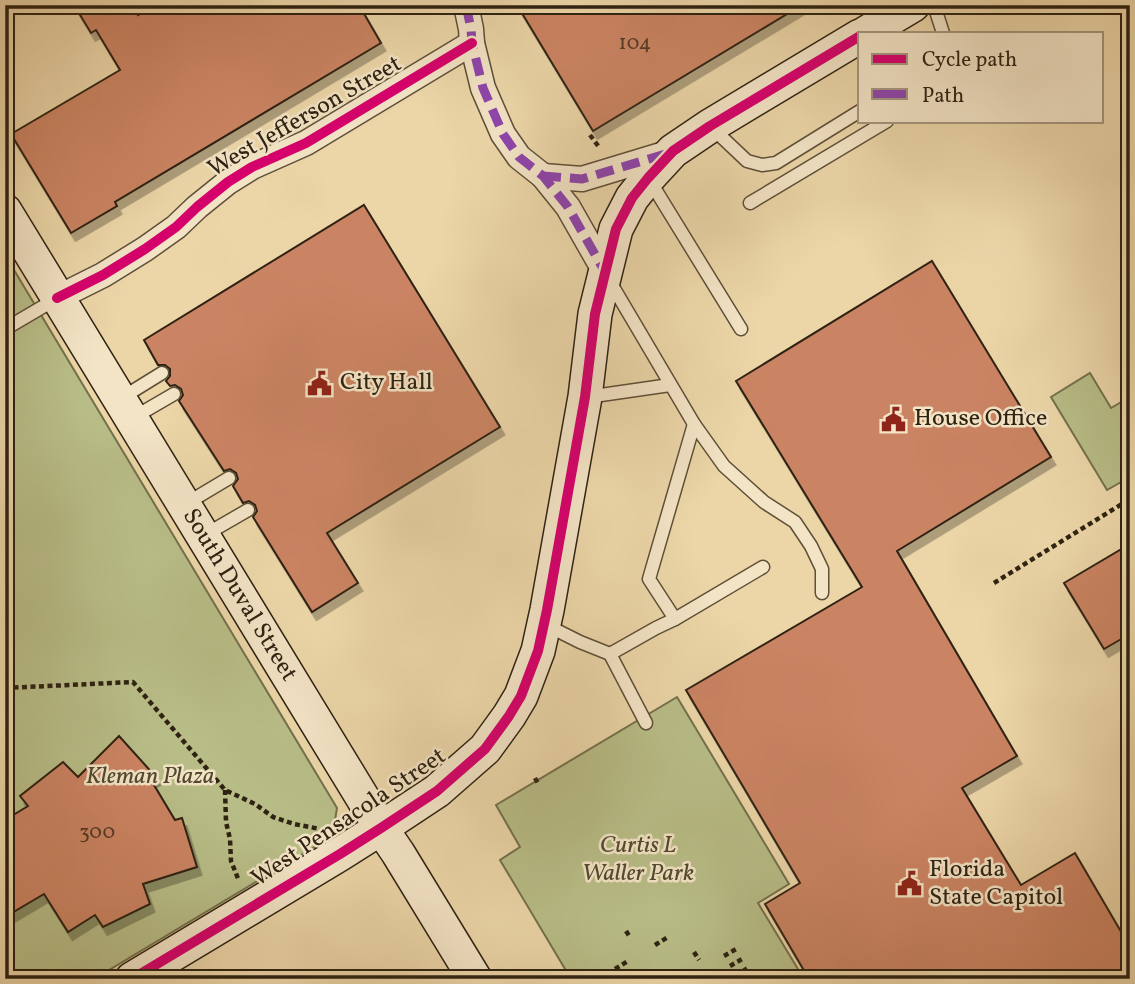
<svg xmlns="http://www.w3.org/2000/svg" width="1135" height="984" font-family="Vollkorn,serif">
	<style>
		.green { fill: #b8bd87; stroke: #73704c; stroke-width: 2 }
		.building { fill: #cb8463; stroke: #2e2212; stroke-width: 2; filter: url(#shadow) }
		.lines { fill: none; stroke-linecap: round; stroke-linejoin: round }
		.service-casing { stroke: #5e4f38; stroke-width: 15 }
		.minor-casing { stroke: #5e4f38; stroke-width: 27 }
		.secondary-casing { stroke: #2e2212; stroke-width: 36 }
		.path { stroke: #2e2212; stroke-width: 4.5; stroke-dasharray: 5 3.5; stroke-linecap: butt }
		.service { stroke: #f3e4c6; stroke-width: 12 }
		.minor { stroke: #f3e4c6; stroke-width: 24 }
		.secondary { stroke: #f3e4c6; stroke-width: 33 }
		.quiet { stroke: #8e44ad; stroke-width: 9; stroke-dasharray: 18 9; stroke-linecap: butt }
		.cycleway-casing { stroke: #f3e4c6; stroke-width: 15 }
		.cycleway { stroke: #d6006c; stroke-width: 10 }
		.labels { text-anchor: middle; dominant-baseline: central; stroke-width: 5; stroke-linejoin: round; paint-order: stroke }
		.number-label { font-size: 21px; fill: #553a26 }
		.street-label { font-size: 24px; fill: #2e2212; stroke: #f3e4c6 }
		.poi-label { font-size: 24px; fill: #2e2212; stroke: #f3e4c6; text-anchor: start }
		.park-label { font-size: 24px; font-style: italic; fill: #50492f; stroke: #f3e4c6 }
	</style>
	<defs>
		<filter id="shadow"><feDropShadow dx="4.5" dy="8" stdDeviation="0" flood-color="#0004"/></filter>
	</defs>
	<rect width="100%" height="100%" fill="#ecd6a8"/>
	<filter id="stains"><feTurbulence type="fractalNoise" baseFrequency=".00286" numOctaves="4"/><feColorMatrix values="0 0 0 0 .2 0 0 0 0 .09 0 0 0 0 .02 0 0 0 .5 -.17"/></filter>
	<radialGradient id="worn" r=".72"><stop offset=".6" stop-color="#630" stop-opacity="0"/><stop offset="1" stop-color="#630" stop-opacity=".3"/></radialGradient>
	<g class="green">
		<path d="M5,255l332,553 -3,19 -8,13 -232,139h-89z"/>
		<path d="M1090,373l21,35 19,-11v80l-23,13 -56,-93z"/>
		<path d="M677,697l112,187 -31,19 46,76h-233l-71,-119 20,-13 -24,-42z"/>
	</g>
	<g class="building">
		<path d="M74,5h64l-4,3 4,7 17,-10h204l22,38 -266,159 2,4 -46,27 -60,-99 109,-64 -24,-40 -5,3z"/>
		<path d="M517,5h285l-209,126z"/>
		<path d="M364,205l136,222 -173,106 31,50 -46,29 -59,-95 4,-6 -2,-6 -6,-4 -6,2 -10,-17 5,-7 -2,-6 -6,-4 -6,2 -45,-70 4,-6 -2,-6 -6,-4 -5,1 -4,-5 4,-5v-7l-5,-4h-7l-14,-25z"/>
		<path d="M932,261l119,196 -154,94 120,205 -55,32 59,97 54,-32 55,94v32h-321l-44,-75 35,-21 -114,-193 176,-103 -126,-206z"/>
		<path d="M1130,544v90l-26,15 -40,-66z"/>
		<path d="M119,736l37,41 -5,3 24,40 7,-2 15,49 -54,17 7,20 -47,23 -8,-12 -27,17 -24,-38 -39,23v-97l23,-14 -8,-10 43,-34 15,15z"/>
	</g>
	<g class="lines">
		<defs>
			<g id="service">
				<path d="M934,5l9,28"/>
				<path d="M711,127l36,34 15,4 14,-2 84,-52"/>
				<path d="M650,181l91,148"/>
				<path d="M750,203l137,-82"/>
				<path d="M609,280l85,144 30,42 40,36 31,20 16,24 11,23v24"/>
				<path d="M5,329l51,-30"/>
				<path d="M587,397l83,-12"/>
				<path d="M120,399l42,-26"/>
				<path d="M131,419l43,-25"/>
				<path d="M184,505l45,-27"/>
				<path d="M203,536l45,-26"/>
				<path d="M675,619l-26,-40 45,-155"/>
				<path d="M544,624l36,18 30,12 36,69"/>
				<path d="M610,654l46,-26 19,-9 88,-52"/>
			</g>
			<g id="minor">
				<path d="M466,5l5,24 1,14 11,45 20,46 16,23 24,19 25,31 37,65"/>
				<path d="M543,176l39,3 89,-27"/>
				<path d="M57,298l46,-23 42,-26 31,-22 21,-20 31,-25 24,-15 54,-24 166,-100"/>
			</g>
			<g id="secondary">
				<path d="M866,33l47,-28"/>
				<path id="s1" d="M5,211l376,617 17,25 77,126"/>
				<path d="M132,979l208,-125 41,-26 56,-37 48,-42 24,-33 12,-20 17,-45 9,-41 38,-213 10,-83 21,-85 16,-31 16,-20 25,-27 37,-25 150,-90"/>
			</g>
		</defs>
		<use href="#service" class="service-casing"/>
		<use href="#minor" class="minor-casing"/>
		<use href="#secondary" class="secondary-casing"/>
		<g class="path">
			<path d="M590,135l9,12"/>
			<path d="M994,583l136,-84"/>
			<path d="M5,688l128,-6 92,108 30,14 18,13 21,7 26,5"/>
			<path d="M1129,752l1,-1"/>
			<path d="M535,778l4,7"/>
			<path d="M225,790l1,32 4,17 1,22 8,20"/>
			<path d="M626,931l4,6"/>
			<path d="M655,945l13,-8"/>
			<path d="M694,952l5,8"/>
			<path d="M724,956l14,-8"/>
			<path d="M730,966l14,-8"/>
			<path d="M615,969l13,-8"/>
			<path d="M736,976l13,-9"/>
			<path d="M751,979l4,-2"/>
		</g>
		<use href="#service" class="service"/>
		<use href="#minor" class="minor"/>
		<use href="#secondary" class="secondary"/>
		<g class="quiet">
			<path d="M466,5l5,24 1,14 11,45 20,46 16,23 24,19 25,31 37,65"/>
			<path d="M543,176l39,3 87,-26"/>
		</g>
		<defs>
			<g id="cycleway">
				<path d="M57,298l46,-23 42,-26 31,-22 21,-20 31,-25 24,-15 54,-24 166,-100"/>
				<path d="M132,979l208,-125 41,-26 56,-37 48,-42 24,-33 12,-20 17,-45 9,-41 38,-213 10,-83 21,-85 16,-31 16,-20 25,-27 37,-25 150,-90"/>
			</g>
		</defs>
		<use href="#cycleway" class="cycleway-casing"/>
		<use href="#cycleway" class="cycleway"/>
	</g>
	<defs>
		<symbol id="civic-bare" viewBox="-9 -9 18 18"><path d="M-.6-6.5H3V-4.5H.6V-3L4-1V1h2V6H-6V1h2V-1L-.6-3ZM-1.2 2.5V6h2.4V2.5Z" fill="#8f2418" stroke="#f3e4c6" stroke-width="2.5" paint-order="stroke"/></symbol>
	</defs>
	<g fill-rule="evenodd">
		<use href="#civic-bare" x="302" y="366" width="35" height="35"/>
		<use href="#civic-bare" x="876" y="402" width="35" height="35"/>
		<use href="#civic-bare" x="892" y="866" width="35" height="35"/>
	</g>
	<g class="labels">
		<g class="number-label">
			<text x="635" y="43">104</text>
			<text x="97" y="832">300</text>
		</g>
		<g class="street-label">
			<text transform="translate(305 117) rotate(-30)">West Jefferson Street</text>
			<text stroke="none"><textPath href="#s1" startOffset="450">South Duval Street</textPath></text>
			<text transform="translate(349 818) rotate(-34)">West Pensacola Street</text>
		</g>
		<g class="poi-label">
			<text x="340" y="383">City Hall</text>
			<text x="914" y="419">House Office</text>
			<text x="929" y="870">Florida<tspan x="929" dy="28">State Capitol</tspan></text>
		</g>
		<g class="park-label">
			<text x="150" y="777">Kleman Plaza</text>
			<text x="638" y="846">Curtis L<tspan x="638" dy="28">Waller Park</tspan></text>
		</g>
	</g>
	<rect width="1135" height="984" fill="none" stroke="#ecd6a8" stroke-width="28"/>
	<rect x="7" y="7" width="1121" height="970" fill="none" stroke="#2e2212" stroke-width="3.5"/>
	<rect x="14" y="14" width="1107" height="956" fill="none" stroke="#2e2212" stroke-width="2"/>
	<rect x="858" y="32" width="245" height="91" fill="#f3e4c6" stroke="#a4967e" stroke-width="2"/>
	<rect x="872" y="54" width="35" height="10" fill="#d6006c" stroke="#a4967e" stroke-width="2"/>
	<text x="922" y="66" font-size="21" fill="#2e2212">Cycle path</text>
	<rect x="872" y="89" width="35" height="10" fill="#8e44ad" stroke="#a4967e" stroke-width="2"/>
	<text x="922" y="102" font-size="21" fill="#2e2212">Path</text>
	<rect width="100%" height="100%" filter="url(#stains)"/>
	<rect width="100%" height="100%" fill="url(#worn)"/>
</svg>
